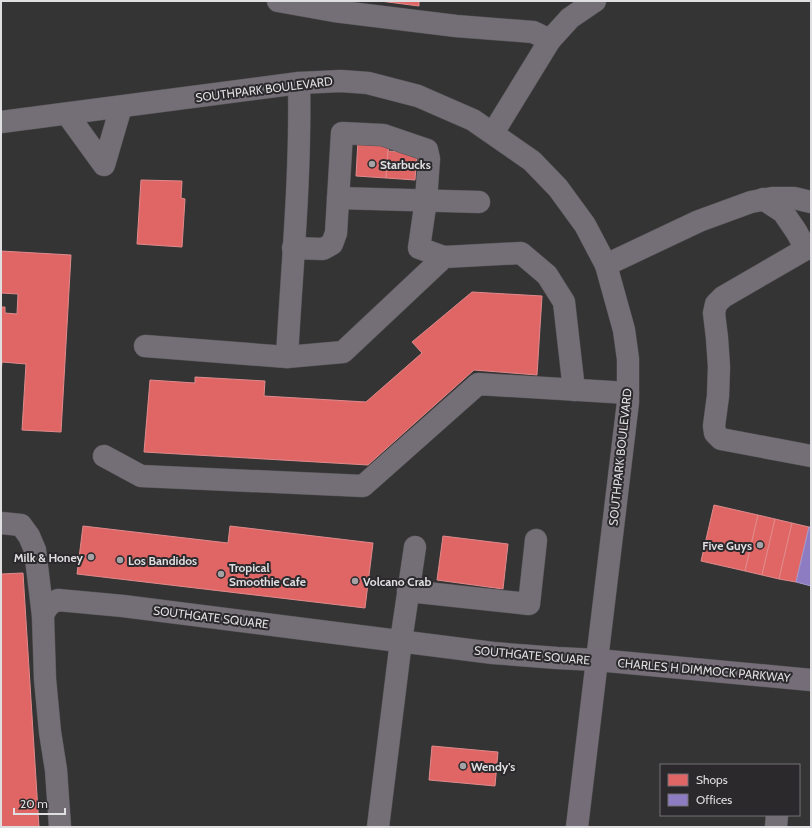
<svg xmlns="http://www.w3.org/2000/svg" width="812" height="828" font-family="Cabin,sans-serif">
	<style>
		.shops { fill: #e06666; stroke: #e08a8b }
		.offices { fill: #8e7cc3; stroke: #a699cc }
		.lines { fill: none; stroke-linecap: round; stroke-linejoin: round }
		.minor-casing { stroke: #545354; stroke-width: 23 }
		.major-casing { stroke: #545354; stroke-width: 23 }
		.minor { stroke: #746e77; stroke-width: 22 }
		.major { stroke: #756e78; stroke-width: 22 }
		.poi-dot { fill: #a4a2a4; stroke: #2b292c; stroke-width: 1.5 }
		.labels { text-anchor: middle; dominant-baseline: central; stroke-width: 4; stroke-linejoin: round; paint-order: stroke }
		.street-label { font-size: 12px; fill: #dfdee0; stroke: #2b292c }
		.poi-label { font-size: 12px; font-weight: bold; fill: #dfdee0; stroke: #2b292c; text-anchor: start }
	</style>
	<rect width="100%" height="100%" fill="#353435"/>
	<g class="shops">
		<path d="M380,1h39v5z"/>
		<path d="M358,140l31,2 -3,36 -30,-2z"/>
		<path d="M388,151l29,2 -2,27 -29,-2z"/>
		<path d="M141,180l41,1 -1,17 4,1 -3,48 -45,-3z"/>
		<path d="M1,251l70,4 -10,177 -39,-2 4,-66 -24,-2 -1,11v-66h4v6l12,1 1,-20 -17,-1z"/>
		<path d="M472,292l70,4 -5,79 -63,-5 -106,95 -224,-13 6,-72 45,3v-6l70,4 -1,15 102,6 56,-49 -10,-11z"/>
		<path d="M714,505l44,10 -13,56 -44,-10z"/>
		<path d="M758,515l17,4 -13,56 -17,-4z"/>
		<path d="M775,519l17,4 -13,56 -17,-4z"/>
		<path d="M792,523l17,4 -13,55 -17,-3z"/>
		<path d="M83,526l145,17 2,-17 143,17 -8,65 -288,-34z"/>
		<path d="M443,536l65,8 -5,45 -66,-9z"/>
		<path d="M23,573l16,254h-38v-253z"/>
		<path d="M432,746l66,6 -3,34 -66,-6z"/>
	</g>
	<path class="offices" d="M809,527h2v59l-15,-4z"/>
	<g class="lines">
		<defs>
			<g id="minor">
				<path d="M278,1l56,10 122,15 77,6 17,8"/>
				<path d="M67,114l37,51 17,-58"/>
				<path d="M1,122l298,-39 42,-2 27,2 50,13 55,24 59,41 26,27 27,37 21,40 18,65 4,29v43l-31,258 -40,-2 -64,-5 -370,-47 -65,-6c-8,3 -12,7 -15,16l2,63 5,53 6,38 4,57"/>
				<path d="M493,133l57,-93 20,-22 25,-17"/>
				<path d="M338,198l141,4"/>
				<path d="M763,199l20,13 13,19 10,18"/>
				<path d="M811,246l-88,51 -7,7 -2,9 3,25 2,29 -1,29 -4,30 1,7 6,6 90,17"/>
				<path d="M293,248l30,1 9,-5 4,-11 6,-100 41,2 44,15 2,9 -3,41 -7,48 25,9"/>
				<path d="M606,265l93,-44 52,-19 21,-4h22l17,4"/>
				<path d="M145,346l142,11 56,-5 101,-95 77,-4 26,22 17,27 10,88"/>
				<path d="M287,357c5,-91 14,-182 12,-274"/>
				<path d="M104,456l37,20 222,10 115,-102 150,9"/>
				<path d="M1,523l20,2 8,11 6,14 8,66"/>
				<path d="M408,591l121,13 7,-64"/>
				<path d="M378,827l23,-186 14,-94"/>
				<path d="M776,827l1,-12"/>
			</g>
			<path id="major" d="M577,827l20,-167 214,20"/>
		</defs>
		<use href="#minor" class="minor-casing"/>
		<use href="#major" class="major-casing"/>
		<use href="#minor" class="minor"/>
		<use href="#major" class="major"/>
	</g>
	<g class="poi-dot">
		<circle cx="372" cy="164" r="4"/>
		<circle cx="760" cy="545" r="4"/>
		<circle cx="91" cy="557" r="4"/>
		<circle cx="120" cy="560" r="4"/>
		<circle cx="221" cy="574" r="4"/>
		<circle cx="355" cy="581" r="4"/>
		<circle cx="463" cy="766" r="4"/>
	</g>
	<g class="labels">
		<g class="street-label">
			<text transform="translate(264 89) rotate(-7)">SOUTHPARK BOULEVARD</text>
			<text transform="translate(620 457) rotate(-84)">SOUTHPARK BOULEVARD</text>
			<text transform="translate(211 617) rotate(7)">SOUTHGATE SQUARE</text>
			<text transform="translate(532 655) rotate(5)">SOUTHGATE SQUARE</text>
			<text transform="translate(704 670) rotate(5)">CHARLES H DIMMOCK PARKWAY</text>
		</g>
		<g class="poi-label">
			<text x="380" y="164">Starbucks</text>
			<text x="752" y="545" text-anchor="end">Five Guys</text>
			<text x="83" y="557" text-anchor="end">Milk &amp; Honey</text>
			<text x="128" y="560">Los Bandidos</text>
			<text x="229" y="567">Tropical<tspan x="229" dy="14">Smoothie Cafe</tspan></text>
			<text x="363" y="581">Volcano Crab</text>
			<text x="471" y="766">Wendy's</text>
		</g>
	</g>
	<rect width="812" height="828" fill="none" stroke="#dfdee0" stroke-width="4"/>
	<rect x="660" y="764" width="140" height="52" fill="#2b292c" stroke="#737174"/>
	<rect x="668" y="774" width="20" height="12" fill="#e06666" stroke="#737174"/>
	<text x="696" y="784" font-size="12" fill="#dfdee0">Shops</text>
	<rect x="668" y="794" width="20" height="12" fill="#8e7cc3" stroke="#737174"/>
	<text x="696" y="804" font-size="12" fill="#dfdee0">Offices</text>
	<path d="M14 808v6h51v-6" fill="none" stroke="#dfdee0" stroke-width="2"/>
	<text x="20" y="808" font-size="12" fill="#dfdee0" stroke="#2b292c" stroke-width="3" paint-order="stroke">20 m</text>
</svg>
